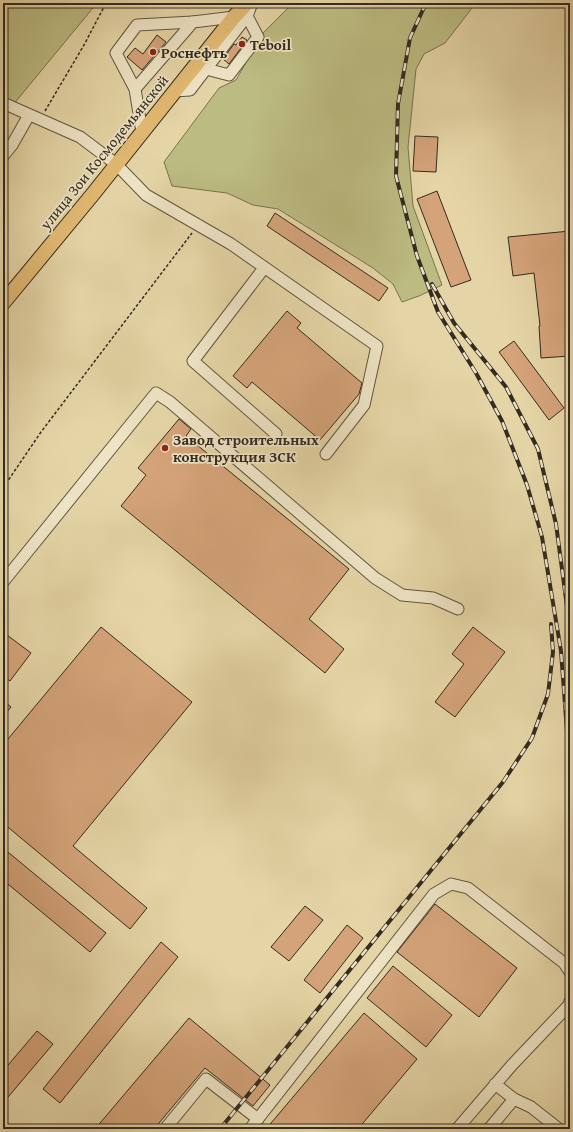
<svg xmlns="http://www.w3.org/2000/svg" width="573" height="1132" font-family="'Gentium Book Plus',serif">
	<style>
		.green { fill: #bcbb81; stroke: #787351 }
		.building { fill: #d4a379; stroke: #342b21 }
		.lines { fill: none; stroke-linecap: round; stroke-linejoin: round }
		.minor-casing { stroke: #605642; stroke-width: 13 }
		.major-casing { stroke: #342b21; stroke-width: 16 }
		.path { stroke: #342b21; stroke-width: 1.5; stroke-dasharray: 3 2; stroke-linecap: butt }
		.minor { stroke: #eee4c5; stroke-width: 11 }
		.major { stroke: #e2ba73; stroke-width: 14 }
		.rail-casing { stroke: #342b21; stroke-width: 4 }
		.rail { stroke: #eee4c5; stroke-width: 2.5; stroke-dasharray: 8; stroke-linecap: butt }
		.poi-dot { fill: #8f2418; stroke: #eee4c5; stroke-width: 1.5 }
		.labels { text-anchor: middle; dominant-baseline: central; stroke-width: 3.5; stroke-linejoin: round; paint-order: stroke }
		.poi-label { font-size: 15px; font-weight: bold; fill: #342b21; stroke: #eee4c5; text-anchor: start }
		.street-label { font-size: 15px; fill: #342b21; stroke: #eee4c5 }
	</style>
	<rect width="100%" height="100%" fill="#e5d5a6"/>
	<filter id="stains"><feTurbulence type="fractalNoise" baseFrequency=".005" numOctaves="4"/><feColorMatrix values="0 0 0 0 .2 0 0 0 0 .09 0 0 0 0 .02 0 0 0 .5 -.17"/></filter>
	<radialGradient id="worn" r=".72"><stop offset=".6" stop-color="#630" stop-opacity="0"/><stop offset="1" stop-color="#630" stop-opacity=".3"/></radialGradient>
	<g class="green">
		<path d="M3,3h94l-94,114z"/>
		<path d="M293,3h183l-31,40 -21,11 -8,15 -8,78 5,59 29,79 -23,11 -17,6 -9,-18 -20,-16 -95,-59 -25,-4 -26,-12 -55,-7 -8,-24 55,-74 17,-8 27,-47z"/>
	</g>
	<g class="building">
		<path d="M157,35l9,7 -24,28 -15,-13 8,-9 8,6z"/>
		<path d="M242,37l5,3 -18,24 -6,-5 11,-15 2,1z"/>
		<path d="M415,136l23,1 -2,35 -23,-1z"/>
		<path d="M437,191l34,89 -20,7 -34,-88z"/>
		<path d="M275,213l113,75 -9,13 -112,-75z"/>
		<path d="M570,231v125l-29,2 -2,-32h1l-6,-53 -21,3 -5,-39z"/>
		<path d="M287,311l14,12 -4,5 65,55 -3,11 -39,46 -68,-58 -5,6 -14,-12z"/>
		<path d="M514,341l50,67 -15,12 -50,-68z"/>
		<path d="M179,419l12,10 -5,7 163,133 -40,50 35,30 -19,24 -204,-167 25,-31 -8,-7z"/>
		<path d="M101,627l91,75 -119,144 74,62 -17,21 -127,-106v-78z"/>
		<path d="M473,627l32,25 -50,65 -20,-15 29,-38 -12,-10z"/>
		<path d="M3,632l28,21 -21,28 -7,-5z"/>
		<path d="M3,700l8,7 -8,10z"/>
		<path d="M3,848l103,85 -16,19 -87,-72z"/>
		<path d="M435,904l82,64 -38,49 -82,-65z"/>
		<path d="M305,906l18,14 -34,41 -18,-14z"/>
		<path d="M347,925l16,13 -43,55 -16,-13z"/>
		<path d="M161,942l17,15 -118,146 -17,-14z"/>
		<path d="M393,966l59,49 -26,32 -59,-49z"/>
		<path d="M364,1013l53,46 -59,70h-92z"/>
		<path d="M189,1018l81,67 -17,21 -48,-38 -51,61h-59z"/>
		<path d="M37,1031l16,13 -50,59v-32z"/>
	</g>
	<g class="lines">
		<defs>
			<g id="minor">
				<path d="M206,69l41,-53"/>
				<path d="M135,89l-19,-36 21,-28 56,-3"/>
				<path d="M174,91l16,-1 16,-21 23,6 29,-38 -11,-21 5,-13"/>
				<path d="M3,103l77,34 36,27 30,31 85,49 146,102 -13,59 -38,49"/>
				<path d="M142,132l-7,-43 58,-67 41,-5"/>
				<path d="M3,156l9,-11 17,-30"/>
				<path d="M264,268l-71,93 83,73"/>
				<path d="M3,582l153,-189 14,9 205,176 27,17 31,3 25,11"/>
				<path d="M514,1099l17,8 28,22"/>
				<path d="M165,1129l41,-50 52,40"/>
				<path d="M250,1129l184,-235 17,-10 17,4 96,75 6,9"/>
				<path d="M457,1129l55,-64 57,-60 1,-4"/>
				<path d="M489,1129l25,-30 -19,-15"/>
			</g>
			<path id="major" d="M3,303l90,-109 141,-177 13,-14"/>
		</defs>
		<use href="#minor" class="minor-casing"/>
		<use href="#major" class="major-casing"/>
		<g class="path">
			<path d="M45,111l39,-66 22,-42"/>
			<path d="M3,488l38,-56 151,-199"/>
		</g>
		<use href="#minor" class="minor"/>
		<use href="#major" class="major"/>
		<defs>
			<g id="rail">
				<path d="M426,3l-16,35 -12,66 -2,72 21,80 21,56 38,61 26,48 25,64 15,52 19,114 9,120"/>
				<path d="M432,284l22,39 52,64 32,62 18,75 14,105"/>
				<path d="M220,1129l283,-347 29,-44 16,-44 5,-42 -2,-28"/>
				<path d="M565,1129l5,-12"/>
			</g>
		</defs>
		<use href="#rail" class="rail-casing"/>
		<use href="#rail" class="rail"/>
	</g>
	<g class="poi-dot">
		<circle cx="242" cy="44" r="4"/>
		<circle cx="153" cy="52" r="4"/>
		<circle cx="165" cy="448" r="4"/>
	</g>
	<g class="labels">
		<g class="poi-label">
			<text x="250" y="44">Teboil</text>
			<text x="161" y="52">Роснефть</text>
			<text x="173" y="439">Завод строительных<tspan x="173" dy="17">конструкция ЗСК</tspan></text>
		</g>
		<g class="street-label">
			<text transform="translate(104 152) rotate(-51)">улица Зои Космодемьянской</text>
		</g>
	</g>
	<rect width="573" height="1132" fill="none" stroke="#e5d5a6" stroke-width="16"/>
	<rect x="4" y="4" width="565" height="1124" fill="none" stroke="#342b21" stroke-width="2"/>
	<rect x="8" y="8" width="557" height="1116" fill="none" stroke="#342b21"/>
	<rect width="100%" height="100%" filter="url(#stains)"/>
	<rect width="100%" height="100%" fill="url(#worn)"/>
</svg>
